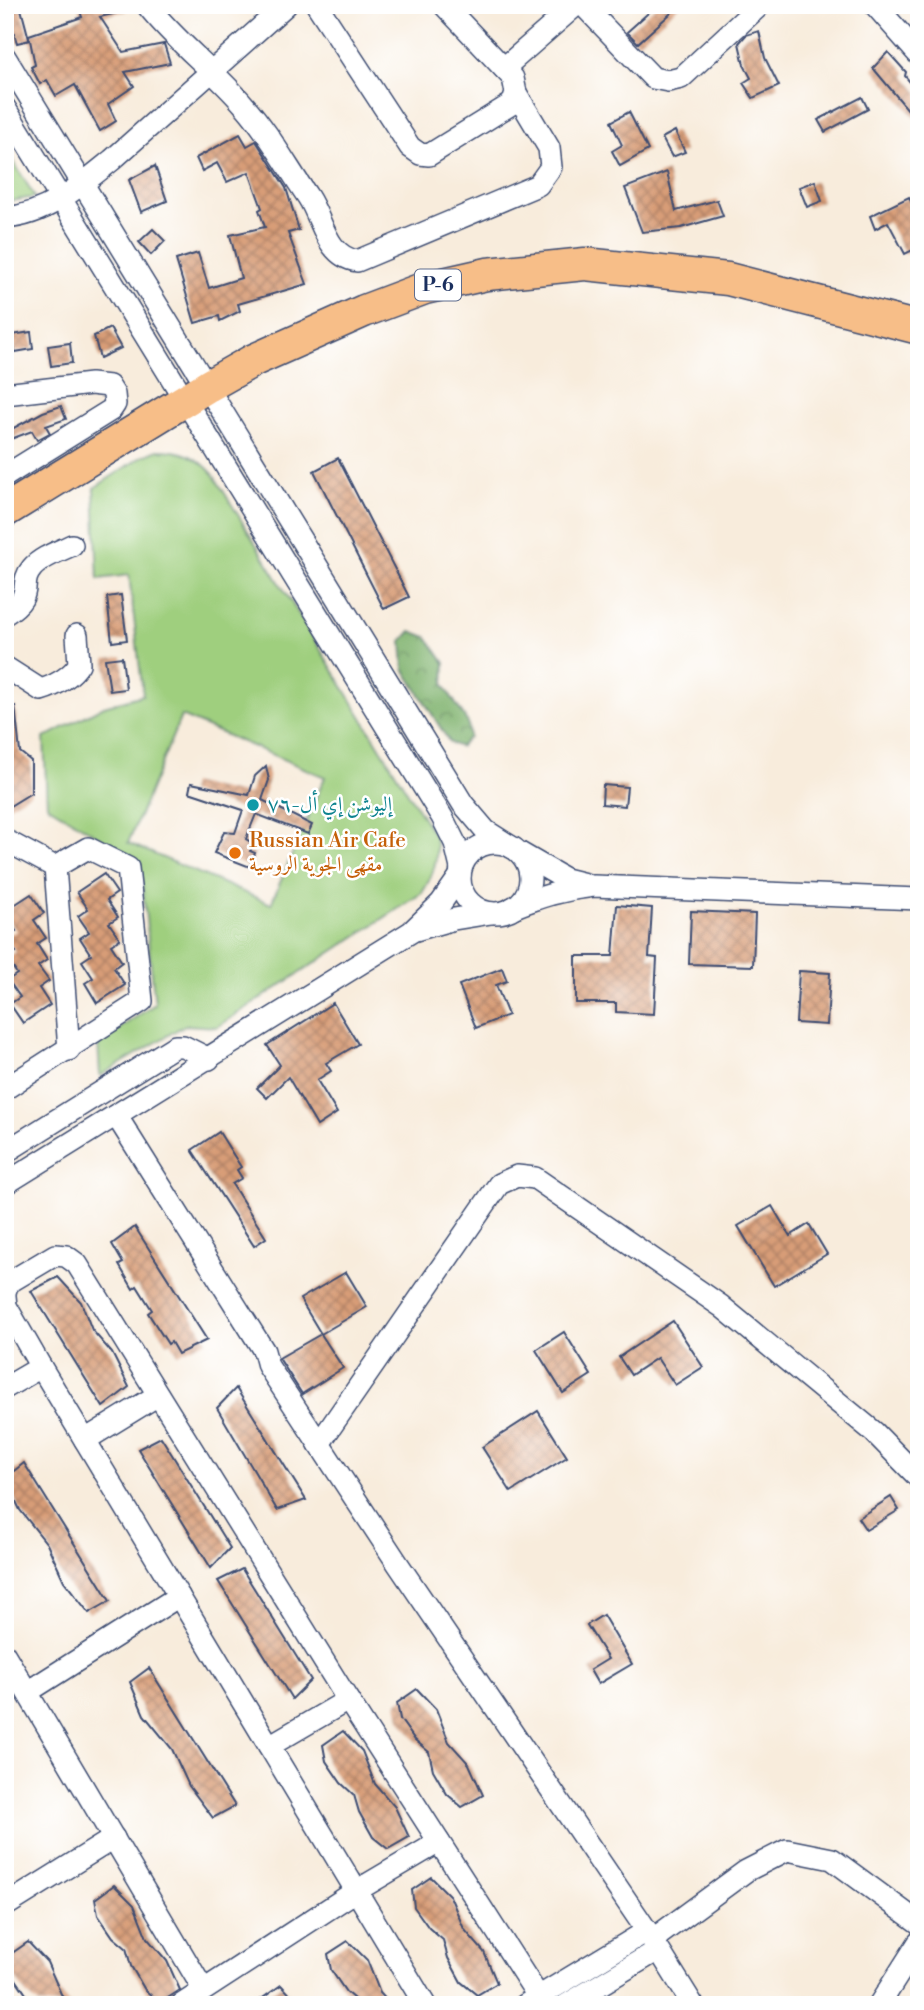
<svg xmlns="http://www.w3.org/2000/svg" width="924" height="2010" font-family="'Libre Bodoni',Amiri,serif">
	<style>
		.forest { fill: url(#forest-crowns); stroke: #4d7066; stroke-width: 2 }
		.garden { fill: #9fcf7e; stroke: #5d7f6e; stroke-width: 2; fill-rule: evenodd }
		.building { fill: url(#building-cross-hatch) }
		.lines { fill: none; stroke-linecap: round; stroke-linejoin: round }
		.minor-casing { stroke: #3c4b71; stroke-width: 24 }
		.highway-casing { stroke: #3c4b71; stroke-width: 35 }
		.minor { stroke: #fff; stroke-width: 21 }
		.highway { stroke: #f7be88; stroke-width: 32 }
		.culture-dot { fill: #0f9aa8; stroke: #fff; stroke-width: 2.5 }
		.food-dot { fill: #e8710a; stroke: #fff; stroke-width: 2.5 }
		.labels { text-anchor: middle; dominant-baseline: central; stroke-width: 5; stroke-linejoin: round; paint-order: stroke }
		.shield { fill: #fff; stroke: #5f6d8e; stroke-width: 2 }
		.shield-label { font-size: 19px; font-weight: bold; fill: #1b2f5e }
		.culture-label { font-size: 21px; fill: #0d838f; stroke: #fff; text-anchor: start }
		.food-label { font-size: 21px; fill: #c56008; stroke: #fff; text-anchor: start }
	</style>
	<defs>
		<pattern id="forest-crowns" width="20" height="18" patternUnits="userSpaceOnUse" patternTransform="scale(1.75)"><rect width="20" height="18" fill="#7fb26d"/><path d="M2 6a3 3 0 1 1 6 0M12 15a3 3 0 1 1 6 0" fill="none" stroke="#67915d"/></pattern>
		<pattern id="building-cross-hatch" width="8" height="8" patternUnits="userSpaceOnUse" patternTransform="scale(1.75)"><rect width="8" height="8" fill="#d89d77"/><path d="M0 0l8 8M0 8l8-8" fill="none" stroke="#ae8065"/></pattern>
	</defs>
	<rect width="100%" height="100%" fill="#fff"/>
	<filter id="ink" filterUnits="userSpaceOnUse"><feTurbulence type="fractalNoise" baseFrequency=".0143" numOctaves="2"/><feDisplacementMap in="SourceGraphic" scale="14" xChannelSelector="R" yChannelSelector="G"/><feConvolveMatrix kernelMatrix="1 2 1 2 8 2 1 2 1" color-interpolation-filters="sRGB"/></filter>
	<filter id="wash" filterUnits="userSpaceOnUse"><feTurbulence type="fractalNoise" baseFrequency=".00686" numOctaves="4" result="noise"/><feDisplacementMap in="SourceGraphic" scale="28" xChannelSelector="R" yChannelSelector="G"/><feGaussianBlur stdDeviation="1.57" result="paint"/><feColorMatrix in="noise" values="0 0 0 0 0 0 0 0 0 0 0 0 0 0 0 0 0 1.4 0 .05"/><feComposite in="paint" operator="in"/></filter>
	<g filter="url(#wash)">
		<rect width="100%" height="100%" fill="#f8ecdc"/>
		<path class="forest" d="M411,631l16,6 18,26 -1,22 24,38 1,14 -9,10 -10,-4 -46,-74 -2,-28z"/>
		<g class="garden">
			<path d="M5,148l30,49 -30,5z"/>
			<path d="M158,450c24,0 39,6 55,24l222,363c4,22 -1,37 -13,56l-205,134 -32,-2 -85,51 -2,-33 57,-39 -15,-142 -93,-57 -3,-67 60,-32 39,-11 -14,-120 -31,4 -4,-91 49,-32zM181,716l144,61 -54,127 -143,-61z"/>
		</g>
		<g id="blocks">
			<g class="building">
				<path d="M5,5h15l9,34v-4l53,-18 -4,-12h48v6l-26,6 23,35 41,-8 6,19 -45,9 9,14 -26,18 8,17 -16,10 -25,-46 -19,11 -9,-16 -7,4 -9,-17 4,-2 -5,-25 -13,3z"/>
				<path d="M657,5h23l-42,38 -11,-11z"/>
				<path d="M759,31l6,27 14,28 -26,12 -10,-15 8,-5 -7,-13 -5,-22 7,-8z"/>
				<path d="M888,52l18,20 -1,4 14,17v30l-46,-55z"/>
				<path d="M862,97l6,12 -43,23 -7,-12z"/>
				<path d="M629,112l19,38 -28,16 -8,-15 10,-6 -11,-23z"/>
				<path d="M675,131l10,21 -13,5 -10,-19z"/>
				<path d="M240,134l7,12 9,-5 30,47 13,42 -11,3 19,51 -69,20 2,7 -20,10 -1,-5 -24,7 -19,-63 22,-7 11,35 32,-10 -11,-43 35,-8 -6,-17 3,-2 -13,-36 -22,10 -10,-19 -15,8 -6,-13z"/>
				<path d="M155,166l12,35 -26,11 -12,-32z"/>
				<path d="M667,172l9,39 41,-11 6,16 -42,12 -39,4 -17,-44z"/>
				<path d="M815,181l7,20 -15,6 -8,-20z"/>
				<path d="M909,197l10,23v27l-14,7 -17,-32 -13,7 -5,-13z"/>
				<path d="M153,229l12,12 -14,14 -12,-13z"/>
				<path d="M110,328l11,20 -21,10 -6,-22z"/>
				<path d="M31,332l2,17 -18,3 -3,-17z"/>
				<path d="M70,343l2,20 -21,3 -3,-20z"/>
				<path d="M61,406l5,13 -20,7 4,7 -13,7 -5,-9 -21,8 -3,-8 35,-19z"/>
				<path d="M338,458l71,139 -25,12 -70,-138z"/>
				<path d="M121,595l6,45 -15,2 -5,-45z"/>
				<path d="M122,657l4,32 -16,2 -5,-32z"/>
				<path d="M5,706h10l5,46 11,9v32l-26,16z"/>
				<path d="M266,766l3,14 -7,20 50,25 -4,9 -52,-20 -10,25 8,5 -4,7 5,2 -5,14 -36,-14 10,-21 11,1 8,-23 -54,-18 2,-9 58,12 6,-19z"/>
				<path d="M603,785l24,2 -2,19 -23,-2z"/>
				<path d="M104,874l13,19 -10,7 11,17 -9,6 11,16 -9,6 11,17 -8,6 11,17 -28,18 -12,-20 8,-5 -11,-17 9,-6 -11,-17 9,-6 -11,-16 10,-7 -11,-17z"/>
				<path d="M31,894l13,19 -10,7 12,18 -9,6 10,16 -9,6 11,15 -10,7 11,17 -27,18 -13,-19 10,-7 -12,-17 9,-6 -10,-16 9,-6 -11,-15 11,-6 -11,-16v-4z"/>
				<path d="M617,905l35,3 -3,49 8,1 -3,56 -38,-2v-9h-40v-47h37z"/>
				<path d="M691,911l64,3 -2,52 -64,-2z"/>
				<path d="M502,968l5,13 -11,4 12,30 -32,13 -17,-43z"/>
				<path d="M799,971l31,2 -3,52 -31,-2z"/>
				<path d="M333,1003l25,41 -32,19 5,8 -14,9 20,33 -20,13 -29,-49 -21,21 -10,-10 23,-23 -13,-20z"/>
				<path d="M219,1132l22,35 -4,3 5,8 -10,6 34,54 -12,8 -62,-96z"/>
				<path d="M772,1206l18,30 19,-12 18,30 -53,32 -36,-60z"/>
				<path d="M135,1227l72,113 -29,14 -7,-12 -3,2 -20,-31 4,-3 -15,-24 -4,3 -14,-24 4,-2 -11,-19z"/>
				<path d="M346,1272l21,35 -46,27 -21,-35z"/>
				<path d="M58,1277l23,25 11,28 20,23 17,34 -26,20 -72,-116z"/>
				<path d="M673,1321l30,46 -28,18 -18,-27 -26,17 -12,-18z"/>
				<path d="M564,1332l27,43 -28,18 -27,-43z"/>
				<path d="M321,1334l22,34 -41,26 -23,-36z"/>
				<path d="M236,1388l70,112 -29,10 -60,-102z"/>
				<path d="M538,1411l29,46 -56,35 -29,-45z"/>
				<path d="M161,1437l69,111 -19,20 -73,-119z"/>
				<path d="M24,1463l86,138 -21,12 -25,-32 -17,-37 -27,-34 -15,-32z"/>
				<path d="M891,1497l8,13 -33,20 -8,-12z"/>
				<path d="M242,1569l69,111 -19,19 -74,-118z"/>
				<path d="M603,1615l29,49 -34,20 -8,-14 18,-11 -21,-34z"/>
				<path d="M149,1668l86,138 -22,12 -24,-32 -17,-37 -28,-34 -14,-33z"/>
				<path d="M417,1689l19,20 13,33 20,22 14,31 -21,12 -15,-13 -14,-24 -4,-18 -14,-12 -15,-21 -3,-16z"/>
				<path d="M343,1731l19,20 13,33 20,23 14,30 -21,12 -15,-12 -14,-25 -5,-17 -13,-12 -15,-22 -3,-16z"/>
				<path d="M431,1877l19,19 14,33 20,23 13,31 -20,12 -16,-13 -13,-24 -5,-18 -14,-12 -15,-21 -2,-17z"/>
				<path d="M114,1885l20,20 13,33 20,23 13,29 -20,13 -15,-13 -14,-24 -5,-18 -13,-11 -15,-22 -3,-16z"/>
				<path d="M348,1941l19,19 13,33 11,12h-30l-15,-13 -15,-22 -3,-16z"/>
				<path d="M28,1942l19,20 14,32 9,11h-31l-13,-11 -15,-22 -3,-16z"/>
				<path d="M281,1985l19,20h-47z"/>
			</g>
		</g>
	</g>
	<g filter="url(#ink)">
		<use href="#blocks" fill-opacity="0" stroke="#3c4b71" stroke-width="2"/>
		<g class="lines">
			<defs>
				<g id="minor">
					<path d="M147,5c29,37 67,65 97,100 23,25 44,63 64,92 15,23 18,59 49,64l181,-76 13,-18 -2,-19 -33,-55"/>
					<path d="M317,5l93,142 10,7 9,1 84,-52 3,-10 -3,-15 -69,-73"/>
					<path d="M583,5l70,73 15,3 13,-3 79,-73"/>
					<path d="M875,5l44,50"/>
					<path d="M5,57l458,747 23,27 27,17"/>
					<path d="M504,68l72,-63"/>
					<path d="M5,108l437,709 13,26 6,25"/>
					<path d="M5,218c42,-3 75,-32 107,-58l174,-155"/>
					<path d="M5,394l86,-10 18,2 5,8 1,10 -4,6 -106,66"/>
					<path d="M5,614c32,-20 12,-28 27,-46 9,-11 28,-17 40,-23"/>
					<path d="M5,667l36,23c14,-4 31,-14 38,-26l-2,-29"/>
					<path d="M5,840l50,27 33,-19 40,20 14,133 -137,88"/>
					<circle cx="495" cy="878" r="35"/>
					<path d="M520,853l45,26 20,5"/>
					<path d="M55,867l14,183"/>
					<path d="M512,908c28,-11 52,-19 82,-22l325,13"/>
					<path d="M416,930l38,-11 37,-6"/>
					<path d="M116,1115l148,236 4,15 130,198 249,367 46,74"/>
					<path d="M5,1156l2,-5 168,-105h8l26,13"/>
					<path d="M5,1184l406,-252 30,-29 19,-27"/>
					<path d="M5,1292l3,-9 47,-28 11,1 11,8 271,436 190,296"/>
					<path d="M5,1296l1,10 35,61 384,638"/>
					<path d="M5,1388l36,-21"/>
					<path d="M85,1440l73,-45"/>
					<path d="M319,1444l180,-260 18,-8 18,2 186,128 153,126 45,46"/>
					<path d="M5,1655l198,334"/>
					<path d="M29,1691l150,-95"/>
					<path d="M269,1746l79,-46"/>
					<path d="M5,1906l109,-68"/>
					<path d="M652,1940l94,-69 41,-21 45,9 87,64"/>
					<path d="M181,2005l175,-114 83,-49"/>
					<path d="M525,2005l122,-74"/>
					<path d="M566,2005l92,-55"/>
					<path d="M879,2005l40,-63"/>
				</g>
				<path id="highway" d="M5,511l203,-125 46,-26 110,-49 61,-23 62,-14 98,-10 143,15 191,49"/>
			</defs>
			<use href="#minor" class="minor-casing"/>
			<use href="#highway" class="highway-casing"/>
			<use href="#minor" class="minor"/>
			<use href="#highway" class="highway"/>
		</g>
	</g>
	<circle class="culture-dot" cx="253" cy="805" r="7"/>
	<circle class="food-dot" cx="235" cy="853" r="7"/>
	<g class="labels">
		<rect class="shield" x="415" y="269.5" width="46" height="31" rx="5"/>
		<g class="shield-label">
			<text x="438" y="285">P-6</text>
		</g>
		<g class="culture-label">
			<text x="267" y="805">إليوشن إي أل-٧٦</text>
		</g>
		<g class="food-label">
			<text x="249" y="841">Russian Air Cafe<tspan x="249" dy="24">مقهى الجوية الروسية</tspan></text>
		</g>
	</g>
	<rect width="924" height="2010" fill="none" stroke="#fff" stroke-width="28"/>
</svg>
